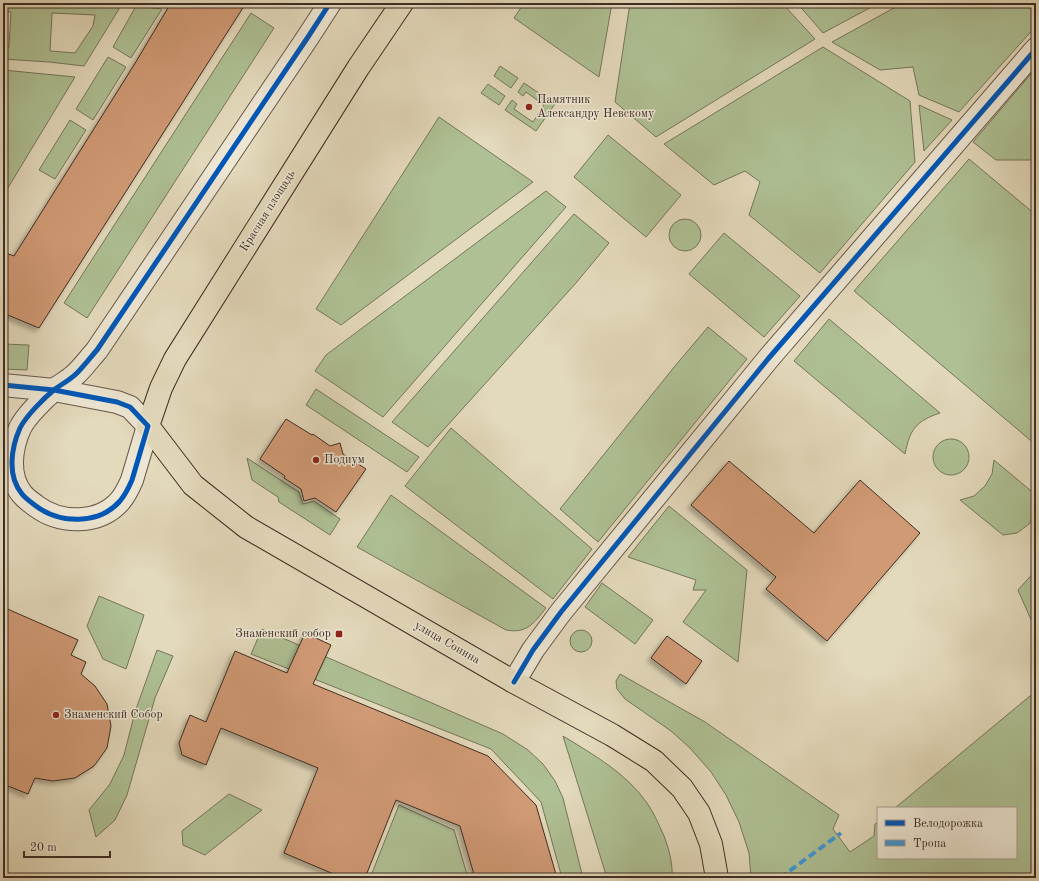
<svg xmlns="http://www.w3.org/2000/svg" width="1039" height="881" font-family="'Old Standard TT',serif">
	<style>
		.green { fill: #aec094; stroke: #76765c; fill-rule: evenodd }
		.building { fill: #d09a75; stroke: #3f2d24; filter: url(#shadow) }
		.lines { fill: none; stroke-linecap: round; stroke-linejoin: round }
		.street-casing { stroke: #68584a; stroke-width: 24 }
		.primary-casing { stroke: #3f2d24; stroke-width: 24 }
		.street { stroke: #ede6d3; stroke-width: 22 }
		.primary { stroke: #e3d9bb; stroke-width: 22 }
		.quiet { stroke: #3f96d6; stroke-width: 4; stroke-dasharray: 8 4; stroke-linecap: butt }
		.cycleway-casing { stroke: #ede6d3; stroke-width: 8 }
		.cycleway { stroke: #0057b8; stroke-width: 5 }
		.poi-dot { fill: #8f2418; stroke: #ede6d3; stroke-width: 1.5 }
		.labels { text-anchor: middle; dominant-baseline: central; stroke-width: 3; stroke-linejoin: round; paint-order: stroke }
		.poi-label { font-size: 12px; fill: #3f2d24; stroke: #ede6d3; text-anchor: start }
		.street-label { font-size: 12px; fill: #3f2d24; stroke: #ede6d3 }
	</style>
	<defs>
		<filter id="shadow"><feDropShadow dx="-3.5" dy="3.5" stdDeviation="2" flood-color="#0004"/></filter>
	</defs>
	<rect width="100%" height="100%" fill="#e3d9bb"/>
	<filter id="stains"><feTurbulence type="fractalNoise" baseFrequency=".005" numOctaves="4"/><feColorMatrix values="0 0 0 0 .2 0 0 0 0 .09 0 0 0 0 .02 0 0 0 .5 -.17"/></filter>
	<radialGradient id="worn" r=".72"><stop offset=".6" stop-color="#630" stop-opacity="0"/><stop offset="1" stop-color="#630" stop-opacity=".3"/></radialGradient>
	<g class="green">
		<path d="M3,3h115l1,6 -35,57 -35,-4 -46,-3v-12h6l2,-35h-8zM52,13l43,2 -2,11 -18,27 -25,-2z"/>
		<path d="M524,3h88l-13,74 -85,-59z"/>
		<path d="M630,3h152l33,36 -159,98 -41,-35z"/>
		<path d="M797,3h82l-56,30z"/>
		<path d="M903,3h133v23l-77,86 -40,-17 -6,-28 -33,3 -48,-28z"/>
		<path d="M136,6l26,3 -31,49 -18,-11z"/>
		<path d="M251,13l23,15 -187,290 -23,-15z"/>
		<path d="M823,47l87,54 5,61 -95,111 -71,-58 11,-33 -15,-11 -31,14 -50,-41z"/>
		<path d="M108,57l18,10 -33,53 -17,-11z"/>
		<path d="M500,66l18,12 -7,10 -17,-12z"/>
		<path d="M1036,68v92h-40l-23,-18z"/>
		<path d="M3,70l72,7 -72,119z"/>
		<path d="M524,83l31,21 -19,27 -31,-21 7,-10 5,4 -3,5 19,13 11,-17 -18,-13 -3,4 -5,-4z"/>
		<path d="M488,84l17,12 -6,9 -18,-12z"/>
		<path d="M919,105l33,15 -28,31z"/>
		<path d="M439,117l94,65 -192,143 -25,-16z"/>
		<path d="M70,120l16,10 -31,49 -16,-9z"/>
		<path d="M608,135l73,60 -35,42 -72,-60z"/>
		<path d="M969,159l67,56v230l-182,-154z"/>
		<path d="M546,191l20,16 -183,210 -68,-46 11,-16z"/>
		<path d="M574,214l35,29 -33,40 -148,164 -36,-25z"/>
		<circle cx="685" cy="235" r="16"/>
		<path d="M724,233l76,63 -36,41 -75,-63z"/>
		<path d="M829,319l111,94c-24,8 -30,16 -35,41l-111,-93z"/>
		<path d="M708,327l39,32 -149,183 -38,-33 115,-143z"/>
		<path d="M3,344l26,1 -2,25 -24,-1z"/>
		<path d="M316,389l103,68 -12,15 -101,-67z"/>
		<path d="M451,428l141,121 -39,50 -148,-113z"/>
		<circle cx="951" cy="457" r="18"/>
		<path d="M247,458l52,34 4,12 11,-3 26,18 -10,16 -51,-33 -1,-5 -26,-17z"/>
		<path d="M994,460l42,35v16l-7,13 -12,9 -14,2 -43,-35 14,-4 11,-10 7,-12z"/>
		<path d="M391,495l155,113c-12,15 -19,26 -40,22l-149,-83z"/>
		<path d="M669,506l78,64 -9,92 -55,-40 23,-32h-13l3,-10 -68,-23z"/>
		<path d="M1036,570v61l-18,-41z"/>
		<path d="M602,583l51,37 -18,24 -50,-37z"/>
		<path d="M99,596l45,19 -18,54 -23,-10 -16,-33z"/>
		<path d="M262,629l241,105 25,16 15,14 12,17 8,17 20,80h-21l-21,-76 -50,-53 -240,-95z"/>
		<circle cx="581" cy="641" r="11"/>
		<path d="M157,650l16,6 -18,42 -28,97 -12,25 -19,17 -7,-27 21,-26 14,-29 11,-43z"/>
		<path d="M620,674l85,48 134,93 -6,14 17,23 24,-16 1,-12 3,-2v36h138v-50h-121l141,-117v187h-285l-2,-25 -10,-31 -13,-27 -15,-23 -21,-24 -19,-17 -46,-32 -8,-10 -1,-8z"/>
		<path d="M563,736c31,19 63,37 84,67 7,10 12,22 17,33 5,13 9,28 8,42h-65z"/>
		<path d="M229,794l33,16 -57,45 -22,-10 -1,-14z"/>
		<path d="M399,805l55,25 14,48h-98z"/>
	</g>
	<g class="building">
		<path d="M171,3h75l-207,325 -36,-15v-61l11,4 120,-191z"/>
		<path d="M286,419l26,16 1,-1 17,12 10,-3 3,11 23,15 -30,43 -21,-14 -11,3 -3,-12 -17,-11 1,-2 -25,-17z"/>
		<path d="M729,461l85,72 46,-53 60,53 -93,108 -61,-52 10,-12 -85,-72z"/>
		<path d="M3,607l75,33 -7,15 15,7 -5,12 14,12 12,18 4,22 -4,22 -13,18 -19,12 -22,3 -18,-3 -7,16 -25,-10z"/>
		<path d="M305,633l26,12 -18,39 175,72 48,49 21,73h-82l-15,-52 -64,-26 -31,78h-22l-59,-25 34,-85 -97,-40 -15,37 -24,-10 -3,-12 11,-28 16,7 29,-71 52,22z"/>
		<path d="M667,636l35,25 -16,23 -35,-26z"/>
	</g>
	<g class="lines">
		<defs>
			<g id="street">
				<path d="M3,385l51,5 63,12 13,5 18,19 -16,54c-3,7 -7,15 -12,21 -21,24 -60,23 -84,5 -5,-4 -10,-7 -14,-12 -15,-18 -11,-46 -2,-66 6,-12 24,-30 35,-39 7,-5 15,-9 22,-16 7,-7 13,-15 20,-23l211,-313 22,-34"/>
				<path d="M514,682l19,-32 28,-38 207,-253 268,-310"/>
			</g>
			<path id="primary" d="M402,3l-44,65 -183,291 -14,29 -13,38 45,59 53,42 268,155 98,53 42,26 28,27 17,25 12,31 6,34"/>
		</defs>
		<use href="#street" class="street-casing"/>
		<use href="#primary" class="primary-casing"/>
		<use href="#street" class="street"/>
		<use href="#primary" class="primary"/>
		<path class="quiet" d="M780,878l61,-45"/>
		<defs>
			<g id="cycleway">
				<path d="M3,385l51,5 63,12 13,5 18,19 -16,54c-3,7 -7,15 -12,21 -21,24 -60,23 -84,5 -5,-4 -10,-7 -14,-12 -15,-18 -11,-46 -2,-66 6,-12 24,-30 35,-39 7,-5 15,-9 22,-16 7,-7 13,-15 20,-23l211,-313 22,-34"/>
				<path d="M514,682l19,-32 28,-38 207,-253 268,-310"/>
			</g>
		</defs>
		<use href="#cycleway" class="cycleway-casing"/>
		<use href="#cycleway" class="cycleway"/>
	</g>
	<g class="poi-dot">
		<circle cx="529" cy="107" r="4"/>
		<circle cx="316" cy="460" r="4"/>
		<rect x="335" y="630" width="8" height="8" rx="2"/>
		<circle cx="56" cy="715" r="4"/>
	</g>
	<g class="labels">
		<g class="poi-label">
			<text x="537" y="100">Памятник<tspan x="537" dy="14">Александру Невскому</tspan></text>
			<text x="324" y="460">Подиум</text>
			<text x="331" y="634" text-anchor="end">Знаменский собор</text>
			<text x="64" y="715">Знаменский Собор</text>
		</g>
		<g class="street-label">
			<text transform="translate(268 211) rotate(-58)">Красная площадь</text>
			<text transform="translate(447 643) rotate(30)">улица Сонина</text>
		</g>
	</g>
	<rect width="1039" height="881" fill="none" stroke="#e3d9bb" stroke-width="16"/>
	<rect x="4" y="4" width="1031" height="873" fill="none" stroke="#3f2d24" stroke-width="2"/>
	<rect x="8" y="8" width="1023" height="865" fill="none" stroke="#3f2d24"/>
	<rect x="877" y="807" width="140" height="52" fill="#ede6d3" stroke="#a79c8d"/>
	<rect x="885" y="820" width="20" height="6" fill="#0057b8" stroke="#a79c8d"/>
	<text x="913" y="827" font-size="12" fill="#3f2d24">Велодорожка</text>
	<rect x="885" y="840" width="20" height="6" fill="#3f96d6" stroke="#a79c8d"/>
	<text x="913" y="847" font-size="12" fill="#3f2d24">Тропа</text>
	<path d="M24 851v6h86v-6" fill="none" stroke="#3f2d24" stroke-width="2"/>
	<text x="30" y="851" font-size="12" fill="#3f2d24" stroke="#ede6d3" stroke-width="3" paint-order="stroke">20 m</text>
	<rect width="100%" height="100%" filter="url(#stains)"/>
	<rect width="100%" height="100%" fill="url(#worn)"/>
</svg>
